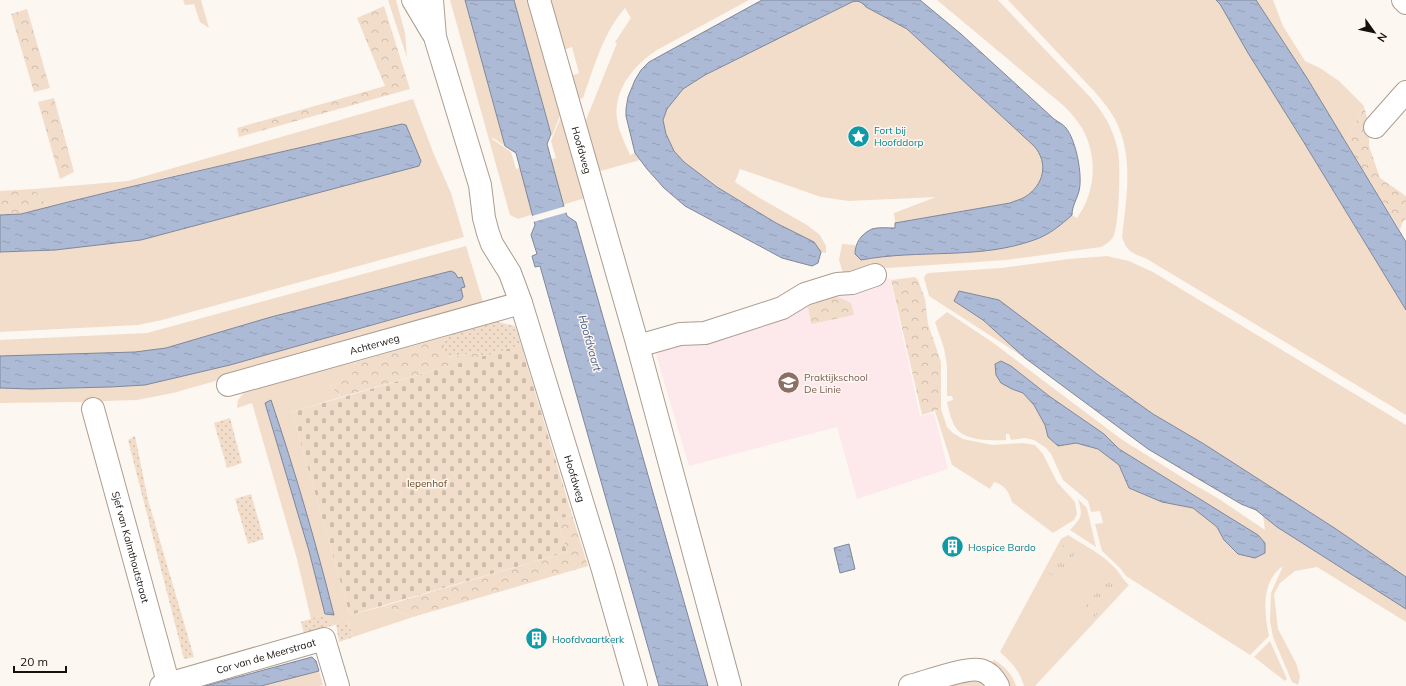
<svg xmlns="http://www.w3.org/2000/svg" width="1406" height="686" font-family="Mulish,sans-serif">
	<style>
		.education { fill: #fde8ec }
		.grass { fill: #f2ddca; fill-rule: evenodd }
		.forest { fill: url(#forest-crowns) }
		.cemetery { fill: url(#cemetery-stones) }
		.park { fill: url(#park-tufts) }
		.garden { fill: url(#garden-dots) }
		.water { fill: url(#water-ripples); stroke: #7f8799 }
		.pier { fill: #fdf7f1 }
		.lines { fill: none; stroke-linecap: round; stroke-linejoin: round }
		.minor-casing { stroke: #ac9d90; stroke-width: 24 }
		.minor { stroke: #fff; stroke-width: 22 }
		.labels { text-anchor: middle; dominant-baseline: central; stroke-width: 3; stroke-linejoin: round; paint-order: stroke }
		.culture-label { font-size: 10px; fill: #0d838f; stroke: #fdf7f1; text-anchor: start }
		.street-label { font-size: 10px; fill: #17110c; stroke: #fdf7f1 }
		.education-label { font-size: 10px; fill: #785e54; stroke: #fdf7f1; text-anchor: start }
		.park-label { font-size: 10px; fill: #6d4923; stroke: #fdf7f1 }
		.water-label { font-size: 11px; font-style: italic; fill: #435780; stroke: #fdf7f1 }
	</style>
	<defs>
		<pattern id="forest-crowns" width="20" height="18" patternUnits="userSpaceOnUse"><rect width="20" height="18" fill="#f2ddca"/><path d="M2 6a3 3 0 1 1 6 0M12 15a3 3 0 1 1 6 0" fill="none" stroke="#cfbdac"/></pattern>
		<pattern id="cemetery-stones" width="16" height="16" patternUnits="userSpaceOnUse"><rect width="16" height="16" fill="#f2ddca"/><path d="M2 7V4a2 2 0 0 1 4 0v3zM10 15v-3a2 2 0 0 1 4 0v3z" fill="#cfbdac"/></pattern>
		<pattern id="park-tufts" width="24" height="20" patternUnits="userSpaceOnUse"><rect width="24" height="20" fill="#f2ddca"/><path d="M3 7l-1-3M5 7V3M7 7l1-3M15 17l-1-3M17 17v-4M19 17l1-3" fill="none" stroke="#cfbdac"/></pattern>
		<pattern id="garden-dots" width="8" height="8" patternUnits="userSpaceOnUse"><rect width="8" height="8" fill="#f2ddca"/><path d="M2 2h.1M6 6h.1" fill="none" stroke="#cfbdac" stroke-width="1.8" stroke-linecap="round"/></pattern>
		<pattern id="water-ripples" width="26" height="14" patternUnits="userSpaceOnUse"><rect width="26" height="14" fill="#acbad6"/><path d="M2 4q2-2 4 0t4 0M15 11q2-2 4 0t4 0" fill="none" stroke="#939fb6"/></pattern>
	</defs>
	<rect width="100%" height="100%" fill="#fdf7f1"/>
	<path class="education" d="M890,278l30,138 14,-3 14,56 -91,30 -20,-72 -148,39 -33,-112 28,-13 125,-42z"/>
	<g class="grass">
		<path d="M183,0h18l8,28 -9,-6 -6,-18 -9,1z"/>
		<path d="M388,0h8l9,33 2,25z"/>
		<path d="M450,0h15l40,146 -12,-8 -1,1 19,13 5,17 40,-11 -5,-17 10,-24 -1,-1 -8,20 -38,-136h18l56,197 -70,22 -8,-4z"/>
		<path d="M547,0h202l-92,50c-23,15 -44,40 -40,69 2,13 8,24 13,36l5,-2 5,7 -43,12 -13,-47 33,-82 -2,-1 16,-24 -6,-10c-23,27 -30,57 -42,90l-9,3 -6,-24 11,-4 -7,-26 -12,4z"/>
		<path d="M937,0h61l93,98c9,11 17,22 22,36 3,8 6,18 6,27 1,14 0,66 -6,76 -3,5 -7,7 -12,10l-95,13 -133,9 -30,4 -4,-13 3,-16 13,1v9l6,5c57,-10 118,1 173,-19 15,-5 27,-15 38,-25l5,3c19,-26 21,-62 5,-90 -5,-8 -11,-15 -18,-22z"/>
		<path d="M1008,0h208l4,4 28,49 55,88 103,169v105l-259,-156c-14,-6 -20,-6 -25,-22 4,-36 11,-74 -3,-109 -6,-15 -16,-27 -26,-38z"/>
		<path d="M1256,0h17l10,26 22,35 15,7 19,13 25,25 -18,36z"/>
		<path d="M854,1l8,1 4,5 41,22 127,117c15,17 10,39 -9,51 -5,3 -11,4 -15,6l-115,20 -1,-10 42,-16 -87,4 -28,-4 -81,-28 -5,13 23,15 49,28 13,10 6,11v7l-5,-1 -7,-10 -38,-19 -58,-36 -34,-25 -10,-11 -8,-17 -3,-14 4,-11 16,-20 22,-14z"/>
		<path d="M413,99l20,53 18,41 13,44 -302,83 -24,5 -138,7v-80l55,-2 86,-10 278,-74 2,-5 -148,-7 -105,23 -120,30 -14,-18 94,-8z"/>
		<path d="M466,246l18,59 -311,88 -36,7 -60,2 -77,1v-15l31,1 79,-2 35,-2 85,-20 184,-51 49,-18 -2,-8 4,-2 -3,-9 -4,1 -3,-5 -36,6 -253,69 -38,5 -128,4v-17l147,-7z"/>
		<path d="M1107,256l22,5 24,11 253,153v152l-70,-48 -132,-85 -51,-30 -56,-40 -98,-74 -40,-9 -5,10 29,19 42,38 -96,-62 -5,-18 1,-3 3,-2 73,-5 68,-9z"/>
		<path d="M947,312l45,30 129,97 67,42 31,18 46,31 -2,-15 14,12 129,82v13l-89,-55 -22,4 -15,12 -6,11 4,35 18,34 4,14 -2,8 -6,-3 -19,-45 -3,-16 1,-28 12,-27c-22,15 -19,46 -14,70l-19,19 -124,-79 -6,-8 -18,-17 -7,-27 8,-1 -3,-12 -9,1 -3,-11 -25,-21 -12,-26 -5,-6 -12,-8 -9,-2 -14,2 -2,-6h-3v6c-14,1 -41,1 -50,-12 -5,-7 -7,-18 -9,-26l6,-2 -1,-4h-5v-30l-3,-18 -9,-26zM1011,366l38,30 55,38 15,15 139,86 7,8 -41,-3 -7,-13 -24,-19 -31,-6 -33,-14 -10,-23 -21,-16 -50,-12 -3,-12 -11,-20 -11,-12z"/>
		<path d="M356,362l-4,16 -22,8 11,11 -49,15 58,203 34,-9 29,11 -60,20 -5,-16 -17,5 -6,-12 -14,5 -14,-60 -45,-156 -15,5 1,-8 8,-10z"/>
		<path d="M941,409l6,18 6,6 10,6 29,6 31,-2 12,2 8,9 14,28 18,20 2,12 -3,6 -21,13 -41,-31c-3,-10 -7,-17 -18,-20l-4,7 -38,-24 -17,-54z"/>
		<path d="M1078,499l9,9 9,39 -26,-17c12,-13 13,-14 8,-31z"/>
		<path d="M1068,535c16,10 34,19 47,33 5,5 8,12 14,17l-94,101h-11c-4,-15 -13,-24 -24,-34l61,-113z"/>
		<path d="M1270,641l17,38 -2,2 -31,-24z"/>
		<path d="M994,660c11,6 18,14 22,26h-11l-15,-21z"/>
		<path d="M319,671l4,14 -4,1h-58z"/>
		<path d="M975,676l15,10h-49z"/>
	</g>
	<g class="forest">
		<path d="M384,6l26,83 -171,48 -2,-9 148,-42 -28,-68z"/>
		<path d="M27,9l23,79 -16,4 -23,-78z"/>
		<path d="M54,98l20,74 -14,7 -22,-77z"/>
		<path d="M1364,106l5,20v20l11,32 26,18v23l-3,2 -3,9 -54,-88z"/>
		<path d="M34,189l14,18 -27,7 -21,1v-24z"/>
		<path d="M915,277l3,3 7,19 3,25 13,38v47l-19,6 -31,-135z"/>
		<path d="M836,296l15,7 3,12 -43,9 -3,-18z"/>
		<path d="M445,337l-1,21 29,-5 12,3 -144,41 -11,-11 21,-8 5,-16z"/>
		<path d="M572,515l16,51 -175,51 -29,-11 183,-54 -10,-33z"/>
	</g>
	<path class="cemetery" d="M521,345l51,170 -15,4 10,33 -217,63 -58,-203z"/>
	<g class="park">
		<path d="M1066,541l12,7 -19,32 -11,-7z"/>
		<path d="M1110,574l12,10 -27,33 -11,-8z"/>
	</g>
	<g class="garden">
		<path d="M494,321l21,5 6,19 -36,11 -12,-3 -30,5 2,-21z"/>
		<path d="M230,418l12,45 -15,5 -13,-45z"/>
		<path d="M135,436l13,64 46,157 -10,2 -56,-219z"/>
		<path d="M251,494l13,45 -16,5 -13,-45z"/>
		<path d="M325,614l6,12 -27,8 -3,-12z"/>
		<path d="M348,621l5,16 -14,5 -3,-18z"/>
	</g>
	<g class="water">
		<path d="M465,0h49l37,134 -4,10 16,59 4,13 9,6 132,464h-49l-119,-420 -5,1 -3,-11 5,-2 -6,-19 4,-10 -19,-72 -11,-7z"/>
		<path d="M762,0h158l41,34 93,85c4,3 9,5 12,9 10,12 17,48 13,63 -2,8 -7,15 -7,24 -11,10 -23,20 -38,25 -55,20 -116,9 -173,20l-6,-6c0,-11 6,-20 17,-25 6,-2 16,-1 23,-1v-5l115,-20c4,-2 10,-3 15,-6 19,-12 24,-34 9,-51l-127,-117 -41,-22c-4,-5 -8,-7 -14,-5l-147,73 -22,14 -16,20 -4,11 3,14 8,17 10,11 33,25 59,36 38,19 7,10 -3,11 -6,3 -30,-8 -97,-52 -21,-18 -17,-19 -12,-16 -9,-37v-7l2,-12 7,-17 6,-10 8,-8z"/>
		<path d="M1216,0h40l51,78 99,164v68l-103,-169 -55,-88 -28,-49z"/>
		<path d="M402,124l4,1 15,36 -2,5 -278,74 -86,10 -55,2v-37l21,-1c127,-33 254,-60 381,-90z"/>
		<path d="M451,271l4,2 3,5 4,-1 3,10 -4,1 2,9 -2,3 -231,65 -85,20 -35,2 -79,2 -31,-1v-32l135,-4 31,-4 105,-31z"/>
		<path d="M959,291l40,9 98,74 56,40 51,30 132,85 70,48v32l-129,-82 -21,-17 -15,-6 -93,-55 -123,-91 -42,-38 -29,-19z"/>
		<path d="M1001,361l10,5 38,30 55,38 15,15 139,86 7,8v10l-10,5 -17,-4 -14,-14 -7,-13 -24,-19 -31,-6 -33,-14 -10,-23 -21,-16 -22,-6 -18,3 -10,-9 -3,-12 -11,-20 -11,-12 -11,-4 -11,-6 -5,-8 -1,-11z"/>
		<path d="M271,400c24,71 45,143 63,215l-9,-1 -16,-63 -44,-148z"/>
		<path d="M849,544l6,25 -15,4 -6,-25z"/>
		<path d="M312,657l4,4 3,10 -58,15h-56z"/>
	</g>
	<path class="pier" d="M566,206l2,6 -35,10 -1,-6z"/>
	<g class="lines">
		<defs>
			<g id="minor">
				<path d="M413,0l19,32"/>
				<path id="s1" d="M432,0l3,37 45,148 4,33 4,15 4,11 18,29 11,30 82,267 33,116"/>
				<path id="s2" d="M539,0l99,346 92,340"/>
				<path d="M1403,0l3,3"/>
				<path d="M1375,127l31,-35"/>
				<path d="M638,346l42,-12 25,-1 77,-25 23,-14 32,-10 15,-1 23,-8"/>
				<path id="s3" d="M228,385l293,-82"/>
				<path id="s4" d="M93,409l76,277"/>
				<path id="s5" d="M161,686l163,-47 14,47"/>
				<path d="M910,686c16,-4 60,-21 73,-15 8,3 11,8 15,15"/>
			</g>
		</defs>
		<use href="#minor" class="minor-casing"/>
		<use href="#minor" class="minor"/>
	</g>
	<defs>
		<symbol id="sight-disc" viewBox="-11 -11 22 22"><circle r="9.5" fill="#0f9aa8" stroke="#fdf7f1"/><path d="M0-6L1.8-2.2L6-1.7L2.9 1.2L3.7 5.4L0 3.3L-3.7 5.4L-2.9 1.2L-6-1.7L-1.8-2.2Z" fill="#fff"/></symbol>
		<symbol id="university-disc" viewBox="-11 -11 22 22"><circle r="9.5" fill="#8d6e63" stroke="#fdf7f1"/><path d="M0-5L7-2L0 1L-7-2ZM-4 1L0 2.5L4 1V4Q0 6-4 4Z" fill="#fff"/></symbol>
		<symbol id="building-disc" viewBox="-11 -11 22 22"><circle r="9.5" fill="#0f9aa8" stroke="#fdf7f1"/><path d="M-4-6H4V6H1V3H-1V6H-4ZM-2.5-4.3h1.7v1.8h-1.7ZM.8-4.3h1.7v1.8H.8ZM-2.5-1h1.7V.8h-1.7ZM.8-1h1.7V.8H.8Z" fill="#fff"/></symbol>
	</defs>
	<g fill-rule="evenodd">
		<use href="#sight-disc" x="846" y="124" width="25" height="25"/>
		<use href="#university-disc" x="776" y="370" width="25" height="25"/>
		<use href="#building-disc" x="940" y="534" width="25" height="25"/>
		<use href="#building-disc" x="524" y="626" width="25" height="25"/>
	</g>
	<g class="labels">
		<g class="culture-label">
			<text x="874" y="130">Fort bij<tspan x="874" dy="12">Hoofddorp</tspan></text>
			<text x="968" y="547">Hospice Bardo</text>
			<text x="552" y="639">Hoofdvaartkerk</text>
		</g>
		<g class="street-label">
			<text stroke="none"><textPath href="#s2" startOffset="156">Hoofdweg</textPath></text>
			<text stroke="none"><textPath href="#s3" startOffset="152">Achterweg</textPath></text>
			<text stroke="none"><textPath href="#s1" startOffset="502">Hoofdweg</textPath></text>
			<text stroke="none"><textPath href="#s4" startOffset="143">Sjef van Kalmthoutstraat</textPath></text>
			<text stroke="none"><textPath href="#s5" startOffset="109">Cor van de Meerstraat</textPath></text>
		</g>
		<g class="education-label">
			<text x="804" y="377">Praktijkschool<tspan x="804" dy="12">De Linie</tspan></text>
		</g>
		<g class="park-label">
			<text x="427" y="483">Iepenhof</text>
		</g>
		<g class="water-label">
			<text transform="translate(590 343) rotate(74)">Hoofdvaart</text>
		</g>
	</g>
	<g transform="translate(1374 32) rotate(123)" stroke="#fdf7f1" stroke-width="3" paint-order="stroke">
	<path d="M0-3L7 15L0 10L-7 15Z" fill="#17110c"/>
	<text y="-6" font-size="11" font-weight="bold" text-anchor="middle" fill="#17110c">N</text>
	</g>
	<path d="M14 666v6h52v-6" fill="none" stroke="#17110c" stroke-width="2"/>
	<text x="20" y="666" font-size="12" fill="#17110c" stroke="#fdf7f1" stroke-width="3" paint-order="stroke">20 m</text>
</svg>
